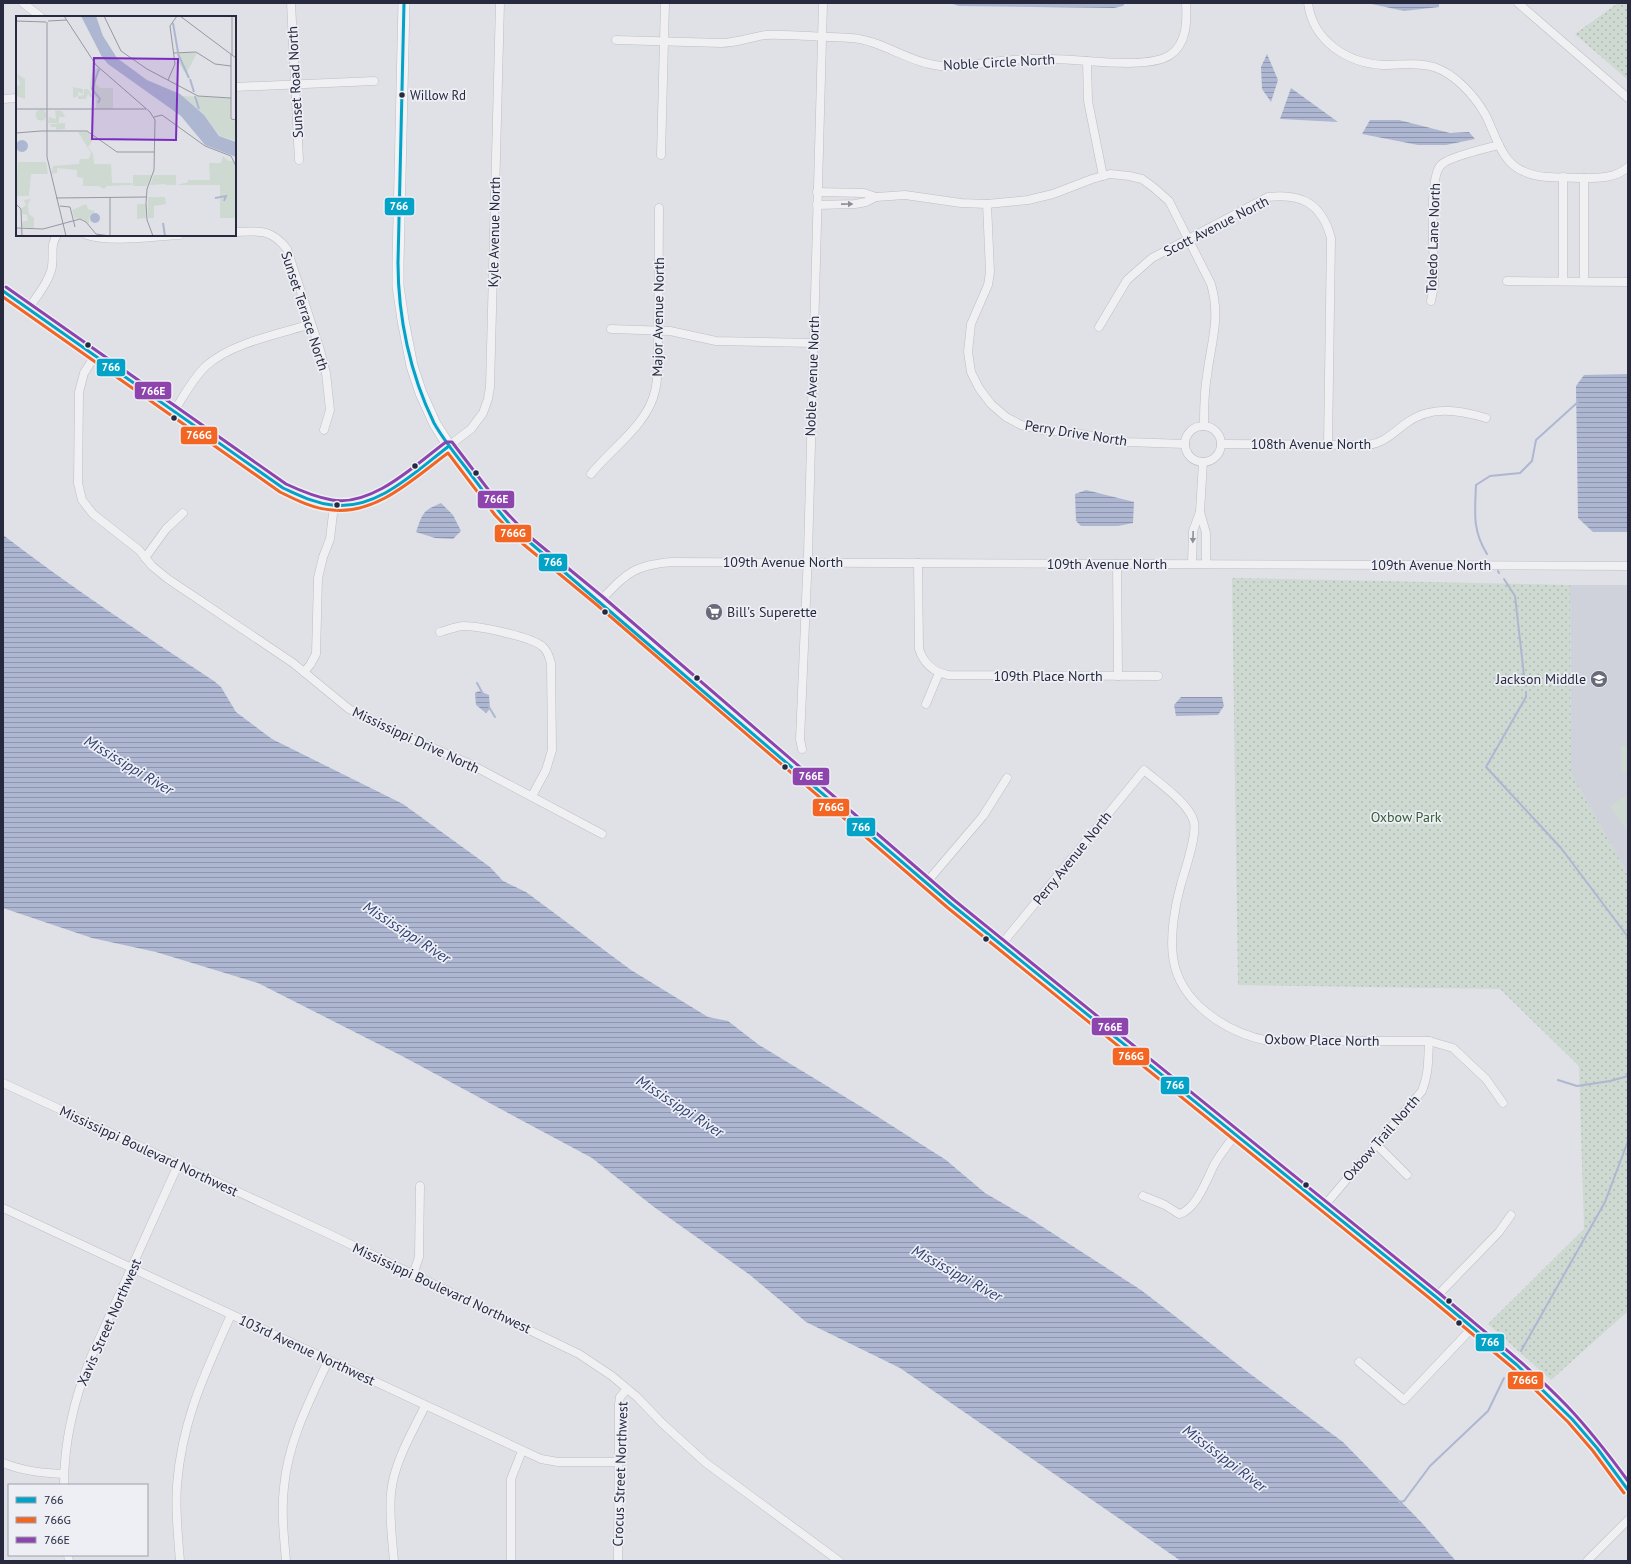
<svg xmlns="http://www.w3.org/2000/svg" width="1631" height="1564" font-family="'PT Sans',sans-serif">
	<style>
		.built { fill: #d0d2db }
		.grass { fill: #ced9d1 }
		.park { fill: url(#park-dots) }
		.water { fill: url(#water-rules) }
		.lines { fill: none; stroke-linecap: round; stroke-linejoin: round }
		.stream { stroke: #aeb7d2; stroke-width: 2 }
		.minor-casing { stroke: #bdbec3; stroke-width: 9 }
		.major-casing { stroke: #bcbec4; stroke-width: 12 }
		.minor { stroke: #f0f0f2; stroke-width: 8 }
		.major { stroke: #f4f5f6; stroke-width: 11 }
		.bus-1-casing { stroke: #edeff5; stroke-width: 6 }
		.bus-2-casing { stroke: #edeff5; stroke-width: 6 }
		.bus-3-casing { stroke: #edeff5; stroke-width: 6 }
		.bus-1 { stroke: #02a3c7; stroke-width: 3 }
		.bus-2 { stroke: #f26522; stroke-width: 3 }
		.bus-3 { stroke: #8e44ad; stroke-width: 3 }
		.oneway { fill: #8c8d98 }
		.bus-dot { fill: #272a3f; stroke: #edeff5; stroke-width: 1.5 }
		.labels { text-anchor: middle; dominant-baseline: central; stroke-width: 3.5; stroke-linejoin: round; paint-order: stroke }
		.bus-label { font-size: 13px; fill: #272a3f; stroke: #edeff5; text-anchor: start }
		.street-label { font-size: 14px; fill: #272a3f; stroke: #edeff5 }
		.poi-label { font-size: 14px; fill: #272a3f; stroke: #edeff5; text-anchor: start }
		.park-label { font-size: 14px; fill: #345b35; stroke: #edeff5 }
		.water-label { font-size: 15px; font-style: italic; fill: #314073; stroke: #edeff5 }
		.inset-river { fill: none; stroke: #aeb7d2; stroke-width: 2 }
		.inset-road { fill: none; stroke: #9698a3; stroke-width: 1 }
		.view { fill: #7b2cbf; fill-opacity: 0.15; stroke: #7b2cbf; stroke-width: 2 }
		.inset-edge { fill: none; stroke: #272a3f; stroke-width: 2 }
		.line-badge { stroke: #edeff5; stroke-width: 1.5 }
		.badge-label { font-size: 11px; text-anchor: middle; font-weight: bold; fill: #fff }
	</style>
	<defs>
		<pattern id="park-dots" width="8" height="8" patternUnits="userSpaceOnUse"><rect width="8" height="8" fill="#ced9d1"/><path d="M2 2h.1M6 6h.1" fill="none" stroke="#b1bab4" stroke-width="1.8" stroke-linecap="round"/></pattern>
		<pattern id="water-rules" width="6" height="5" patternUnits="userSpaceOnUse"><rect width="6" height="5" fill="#aeb7d2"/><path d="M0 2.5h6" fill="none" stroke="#8e95ac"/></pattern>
	</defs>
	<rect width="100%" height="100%" fill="#e0e1e6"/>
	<path class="built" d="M1570,585h58v290l-57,-102z"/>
	<g class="grass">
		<path d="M1628,745v26h-7v-25z"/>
		<path d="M1628,795v37l-18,-25 6,-5z"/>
	</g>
	<g class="park">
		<path d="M1618,3h10v77l-53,-46z"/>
		<path d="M1232,578l338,7 1,188 57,102v436l-77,69 -63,-56 96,-95 -5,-163 -79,-77 -262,-4z"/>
	</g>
	<g class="water">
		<path d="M949,3h176l-2,3 -9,2 -155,-2z"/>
		<path d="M1367,3h72v4l-35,4z"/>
		<path d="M1267,54l11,26 -7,22 -9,-13 -1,-22z"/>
		<path d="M1291,88l47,34 -58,-3z"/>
		<path d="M1370,120h29l51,13 19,-1 6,7 -29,6h-28l-56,-11z"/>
		<path d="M1628,374v158h-35l-15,-14 -2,-132 8,-11z"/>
		<path d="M1086,490l48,12 -1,21 -15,3h-37l-5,-5 -1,-27z"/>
		<path d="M441,503l12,12 8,16 -8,8 -18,-1 -19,-6c7,-19 6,-21 25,-29z"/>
		<path d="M3,535c68,52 139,99 211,146l7,6 15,25 36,27 131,65 87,63 13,14 23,11 105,78 77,47 20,4 31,24 116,70 71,45 39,33 47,27 109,70 108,83 94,69 78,80 35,39h-275l-281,-193 -94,-46 -56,-47 -96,-68 -62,-49 -190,-102 -144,-73 -102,-31 -64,-14 -89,-30z"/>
		<path d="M479,691l10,4 1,14 -4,4 -10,-8 -1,-12z"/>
		<path d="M1181,697h41l2,9 -6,9 -42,1 -2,-11z"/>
	</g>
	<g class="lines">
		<g class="stream">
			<path d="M1487,554c-15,-24 -12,-42 -11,-69l14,-9 30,-3 12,-12 4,-21 42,-38"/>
			<path d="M1498,571l1,2"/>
			<path d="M1504,579l11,17 10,88"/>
			<path d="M477,683l6,11"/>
			<path d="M1526,692v5l-40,70 75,81 67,89"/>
			<path d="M489,707l6,10"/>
			<path d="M1558,1080l19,6 33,-5 18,-5"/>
			<path d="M1521,1351l84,-149 23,-61"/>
			<path d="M1399,1502l5,-1 26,-35 58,-55 16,-33"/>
		</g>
		<defs>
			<g id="minor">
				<path d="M23,3l18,14"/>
				<path d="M291,3l8,157"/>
				<path d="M1308,3c5,38 39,60 75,62 17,0 35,-3 51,2 21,7 40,28 51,47 11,21 16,49 40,58 16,7 37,5 54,6 17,0 36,1 49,-11"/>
				<path d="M1518,3l110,95"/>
				<path d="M616,40l106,3c15,0 29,-6 44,-8 14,-1 29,1 43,1 14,1 28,1 42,2 30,2 53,22 83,27 25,5 52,-4 78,-5 14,-1 28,-2 42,-1 29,0 94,11 116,-4 17,-11 17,-34 16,-52"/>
				<path d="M1087,61l1,40 15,75"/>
				<path d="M235,87l139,-6"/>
				<path d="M3,99l14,-1"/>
				<path d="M661,155l4,-152"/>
				<path d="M817,192l47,1 12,4"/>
				<path d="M987,204l3,68 -2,13 -17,39 -3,28 3,20 8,16 12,16 15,13 15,8 22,5 32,3 51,9 59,2"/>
				<path d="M817,205l38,-1 11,-2 10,-5 29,-2 56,8 26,1 41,-4 25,-6 39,-15 18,-5 19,2 13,3 11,8 16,14 42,83c10,35 0,58 -4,92 -3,16 -3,33 -3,50"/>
				<path d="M235,232c23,-1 36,-4 52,17l33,101 6,23 4,37 -6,20"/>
				<path d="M87,235c23,8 68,1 93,0"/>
				<path d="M1507,281l121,1"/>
				<path d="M1563,281v-104"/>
				<path d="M1584,281v-103"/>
				<path d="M3,291l280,197c37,21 70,25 107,2l81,-61 12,-16 5,-14 2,-12 10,-384"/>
				<path d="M1431,301c1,-5 2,-10 3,-15 1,-23 -7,-108 7,-121 7,-8 46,-17 58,-20"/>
				<path d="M28,309c8,-12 19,-24 23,-38 4,-13 -2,-25 6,-36"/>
				<path d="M1099,327l28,-47 25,-22 116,-61c34,-4 54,7 63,41l-3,207"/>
				<path d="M611,329l59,2 46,10 97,2"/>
				<path d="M95,356l-11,17 -5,19 -1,91 4,17 11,14 46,36 13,16 16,13 125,84 56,46 51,25 70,30 132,70"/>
				<path d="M174,411c10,-15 19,-33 32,-45 25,-23 73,-32 105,-42"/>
				<circle cx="1203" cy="444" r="18"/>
				<path d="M1221,444l147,1c16,-2 25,-12 37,-21 25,-19 53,-14 81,-6"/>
				<path d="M1203,462l-3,50 6,21v31"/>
				<path d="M591,474c21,-26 57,-50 64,-83 2,-7 2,-15 3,-22l1,-161"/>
				<path d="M145,558l21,-29 17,-16"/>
				<path d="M918,563l1,86c5,15 14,23 29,26l210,1"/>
				<path d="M1117,564l1,112"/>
				<path d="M1192,564l1,-33 7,-19"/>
				<path d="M600,601c26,-27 33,-36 72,-39l956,4"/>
				<path d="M440,632c8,-2 17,-6 24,-6 15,0 69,11 79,21 5,4 6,10 8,16l1,87 -6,20 -14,26"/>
				<path d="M304,672l6,-7 6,-11 2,-76 5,-21 7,-18 4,-34"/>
				<path d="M926,704l13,-31"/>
				<path d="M802,749l-2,-10 8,-185 15,-551"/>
				<path d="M926,883l57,-67 24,-38"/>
				<path d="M1001,945l143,-175c15,13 45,33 50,52 3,14 -9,48 -13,62 -6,21 -11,51 -8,73 6,46 54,76 96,84h160l24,7 33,31 17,24"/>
				<path d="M3,1083l326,151 250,120 33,22 25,21 26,27 43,39 133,98"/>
				<path d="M1376,1144l31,31"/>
				<path d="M1143,1196l22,9 14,9c17,-4 28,-35 35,-49 6,-11 14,-20 21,-30"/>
				<path d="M1324,1206l98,-115c7,-17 6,-32 7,-50"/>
				<path d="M3,1208l538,251 17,3h60"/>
				<path d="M413,1275l6,-18 1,-71"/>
				<path d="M1436,1297l63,-65 12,-17"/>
				<path d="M1359,1362l45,38 68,-72"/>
				<path d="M3,1463c20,8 39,10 61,11"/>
				<path d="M64,1485c0,-45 10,-86 27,-128l87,-192"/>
				<path d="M68,1555l1,6"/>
				<path d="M180,1561c-2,-25 -5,-51 -3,-76 5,-65 28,-112 54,-170"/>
				<path d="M286,1561c-2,-24 -5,-49 -2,-74 4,-45 25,-85 44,-126"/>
				<path d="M394,1561c-2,-22 -5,-46 -3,-68 3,-31 21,-60 34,-87"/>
				<path d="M511,1561v-82l11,-28"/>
				<path d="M618,1561l1,-157 1,-7 7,-8"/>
				<path d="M1587,1561l41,-41"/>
			</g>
			<path id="major" d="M404,3l-6,260v23l5,34 9,46 9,27 14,31 14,22 50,66 14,16 438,376 485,393c43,37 88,71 127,112 24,25 45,53 65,81"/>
		</defs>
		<use href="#minor" class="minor-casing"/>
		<use href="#major" class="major-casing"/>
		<use href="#minor" class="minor"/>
		<use href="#major" class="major"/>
		<defs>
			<g id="bus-1">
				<path d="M404,3l-6,260c0,54 12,111 36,160 9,16 21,31 32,45 15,20 30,41 47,60l438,376 485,393 81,68 55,54 25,29 31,42"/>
				<path d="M3,291l280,197c16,7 31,15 49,17 45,6 84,-34 117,-59"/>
			</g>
			<path id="bus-2" d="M3,297l277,195c16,8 34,17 52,18 45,5 82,-32 116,-57l47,62 28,29 74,61 351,303 485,393 81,68 54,53 25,29 31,42"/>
			<path id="bus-3" d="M6,287l280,197c15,7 29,13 46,16 41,7 84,-36 114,-58h6l51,67 26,27 74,61 351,303 485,393c43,37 89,72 128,113 22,23 42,49 61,75"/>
		</defs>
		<use href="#bus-1" class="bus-1-casing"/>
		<use href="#bus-2" class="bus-2-casing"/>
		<use href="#bus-3" class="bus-3-casing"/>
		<use href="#bus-1" class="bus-1"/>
		<use href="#bus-2" class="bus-2"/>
		<use href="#bus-3" class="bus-3"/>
	</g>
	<defs><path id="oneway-solid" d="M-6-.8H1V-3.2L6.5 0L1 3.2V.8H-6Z"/></defs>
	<g class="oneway">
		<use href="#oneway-solid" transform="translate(847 204) rotate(-1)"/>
		<use href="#oneway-solid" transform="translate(1193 537) rotate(92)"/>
	</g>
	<defs>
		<symbol id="supermarket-disc" viewBox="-11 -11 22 22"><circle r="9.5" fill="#686a79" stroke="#edeff5"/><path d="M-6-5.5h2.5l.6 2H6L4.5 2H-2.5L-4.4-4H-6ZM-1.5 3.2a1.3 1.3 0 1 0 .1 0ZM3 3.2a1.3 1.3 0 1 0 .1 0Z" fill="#fff"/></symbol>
		<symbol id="school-disc" viewBox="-11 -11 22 22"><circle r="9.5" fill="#686a79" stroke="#edeff5"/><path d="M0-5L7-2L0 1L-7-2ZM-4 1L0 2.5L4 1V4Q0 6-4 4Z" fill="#fff"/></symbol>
	</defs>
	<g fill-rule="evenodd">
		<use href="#supermarket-disc" x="704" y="602" width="20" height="20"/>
		<use href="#school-disc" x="1589" y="669" width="20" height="20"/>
	</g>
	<g class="bus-dot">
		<circle cx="402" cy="95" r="3.5"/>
		<circle cx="88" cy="345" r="3.5"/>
		<circle cx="174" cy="418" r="3.5"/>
		<circle cx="415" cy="466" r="3.5"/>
		<circle cx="476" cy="473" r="3.5"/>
		<circle cx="337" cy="505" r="3.5"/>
		<circle cx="605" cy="612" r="3.5"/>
		<circle cx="697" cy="678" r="3.5"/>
		<circle cx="785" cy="767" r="3.5"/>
		<circle cx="986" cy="939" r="3.5"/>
		<circle cx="1306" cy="1185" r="3.5"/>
		<circle cx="1449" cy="1301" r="3.5"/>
		<circle cx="1459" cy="1323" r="3.5"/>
	</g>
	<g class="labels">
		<g class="bus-label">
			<text x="410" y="95">Willow Rd</text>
		</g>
		<g class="street-label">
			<text transform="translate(999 62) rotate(-3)">Noble Circle North</text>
			<text transform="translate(295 82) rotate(-93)">Sunset Road North</text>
			<text transform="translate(1216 226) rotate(-27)">Scott Avenue North</text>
			<text transform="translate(494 232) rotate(-89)">Kyle Avenue North</text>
			<text transform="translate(1433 238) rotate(-88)">Toledo Lane North</text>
			<text transform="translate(305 311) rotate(72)">Sunset Terrace North</text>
			<text transform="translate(658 317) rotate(-89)">Major Avenue North</text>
			<text transform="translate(812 376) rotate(-88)">Noble Avenue North</text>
			<text transform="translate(1076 433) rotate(9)">Perry Drive North</text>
			<text x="1311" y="444">108th Avenue North</text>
			<text x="783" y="562">109th Avenue North</text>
			<text x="1107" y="564">109th Avenue North</text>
			<text x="1431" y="565">109th Avenue North</text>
			<text x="1048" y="676">109th Place North</text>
			<text transform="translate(416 740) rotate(25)">Mississippi Drive North</text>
			<text transform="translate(1072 858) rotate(-51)">Perry Avenue North</text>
			<text transform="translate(1322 1040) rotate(1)">Oxbow Place North</text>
			<text transform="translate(1381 1138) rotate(-49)">Oxbow Trail North</text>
			<text transform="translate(149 1151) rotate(25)">Mississippi Boulevard Northwest</text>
			<text transform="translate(442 1288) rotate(25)">Mississippi Boulevard Northwest</text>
			<text transform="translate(109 1322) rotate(-66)">Xavis Street Northwest</text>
			<text transform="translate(307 1350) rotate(25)">103rd Avenue Northwest</text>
			<text transform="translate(620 1474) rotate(-88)">Crocus Street Northwest</text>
		</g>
		<g class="poi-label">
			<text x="727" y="612">Bill's Superette</text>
			<text x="1586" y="679" text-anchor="end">Jackson Middle</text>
		</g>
		<g class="park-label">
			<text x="1406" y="817">Oxbow Park</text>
		</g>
		<g class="water-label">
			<text transform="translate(129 765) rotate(31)">Mississippi River</text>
			<text transform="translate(407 932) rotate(33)">Mississippi River</text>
			<text transform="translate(680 1106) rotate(33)">Mississippi River</text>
			<text transform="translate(957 1273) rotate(29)">Mississippi River</text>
			<text transform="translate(1225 1458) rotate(37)">Mississippi River</text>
		</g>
	</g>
	<g transform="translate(16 16)">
		<rect width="220" height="220" fill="#e0e1e6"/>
		<path d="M57,71l10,2v5l-5,-2v4l6,-1v-6h4l6,8h-4l-2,-4 -2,6h-8v-3l-5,2zM39,94l7,1 3,6h-6v6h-11l1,-6 7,2zM49,107v6l-9,1v-3h-5l-3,3 3,-3 -1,-3zM70,188l2,5 7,2 -6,7v6l-6,-5 -9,-1 -2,-8z" fill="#ced9d1"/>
		<path d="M137,161l11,1 2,6 -16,1zM15,183l-3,5 1,10 5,4v10l-12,-1v-5l6,-2 -1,-5 -5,-1v-6l4,-3 -2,-5z" fill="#ced9d1"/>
		<path d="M161,37h20l-10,19h-3l-6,-11zM82,51l3,3 -5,5v9l4,4h13v21h-17v-10l-6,-12 2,-14zM1,58l8,5v20l-9,-3v-9l4,-3zM165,80l50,2 -1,22 6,1v20l-16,-5 -17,-22zM19.5 99a5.5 5.5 0 1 1 11 0a5.5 5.5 0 1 1-11 0ZM62,116h9l8,5 -7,10 5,7 1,10h17l1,19h20v2l-25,1 -3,3 -6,-3h-15v-8l-6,-1v-7l-20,-2v5l-6,1 2,-8 26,-2 1,-5h9l2,-6zM207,140l5,5h5l3,5v52h-16v-33h-43l11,-3v-2h22l-1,-17h12zM2,146h28l2,12h-17l-2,22h-13zM117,159h19l-5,11h-14zM138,159h22v10h-10l-2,-7 -11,-1zM132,181h17l1,7 -12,2v12h-6zM121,188h9v14l-9,1z" fill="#ced9d1"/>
		<path d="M65,0h15l7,20 14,22 30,22 33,14 24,21 15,21 17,6v15l-31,-12 -24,-29 -73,-52 -6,-7zM0 130a6 6 0 1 1 12 0a6 6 0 1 1-12 0ZM74 202a5 5 0 1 1 10 0a5 5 0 1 1-10 0Z" fill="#aeb7d2"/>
		<path class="inset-river" d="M157,7l5,29M162,38l11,24M174,63l4,13M179,80l4,13M82,87l2,-4 -8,-10 7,-20M199,182l11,-2 -2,5M147,207l2,13"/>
		<path class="inset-road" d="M48,0l32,49 54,47 5,8 -1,50 -7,19 -1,14 1,17 6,16M88,0l17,35 26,18 51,27 33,2M164,0l56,42M0,5l30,1M32,5l19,-1M31,6v135l19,79M158,37l22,-1 19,12 16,2M215,38v65l5,1M216,39v-39M152,64l7,-16 -5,-38 7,-10M0,93h130M138,101l8,-2 43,31 26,10 5,10M0,117l25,-2h46l30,21h37M40,182l91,-1M0,188l5,5 1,27M44,190l10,1 5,20M0,212l27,1 37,-10 6,3 10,12 14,2v-39"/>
		<path class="view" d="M78,42l84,1 -2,81 -84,-1z"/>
		<rect width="220" height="220" class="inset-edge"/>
	</g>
	<g class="line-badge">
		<rect x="384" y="197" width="31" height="19" rx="4" fill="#02a3c7"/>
		<rect x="96" y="358" width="30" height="19" rx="4" fill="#02a3c7"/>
		<rect x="134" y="381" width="38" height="19" rx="4" fill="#8e44ad"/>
		<rect x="180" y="426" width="38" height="19" rx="4" fill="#f26522"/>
		<rect x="477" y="490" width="38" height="19" rx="4" fill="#8e44ad"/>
		<rect x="494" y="524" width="38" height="19" rx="4" fill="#f26522"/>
		<rect x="538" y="553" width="30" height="19" rx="4" fill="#02a3c7"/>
		<rect x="792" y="767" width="38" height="19" rx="4" fill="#8e44ad"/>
		<rect x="812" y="798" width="38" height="19" rx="4" fill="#f26522"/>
		<rect x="846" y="817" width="30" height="20" rx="4" fill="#02a3c7"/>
		<rect x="1091" y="1017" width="38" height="19" rx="4" fill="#8e44ad"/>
		<rect x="1112" y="1047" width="38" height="19" rx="4" fill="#f26522"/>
		<rect x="1160" y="1076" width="30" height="19" rx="4" fill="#02a3c7"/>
		<rect x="1475" y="1333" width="30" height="19" rx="4" fill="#02a3c7"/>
		<rect x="1507" y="1371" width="37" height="19" rx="4" fill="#f26522"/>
	</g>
	<g class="badge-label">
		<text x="399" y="210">766</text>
		<text x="111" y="371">766</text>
		<text x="153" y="395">766E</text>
		<text x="199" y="439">766G</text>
		<text x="496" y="503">766E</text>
		<text x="513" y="537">766G</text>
		<text x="553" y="566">766</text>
		<text x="811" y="780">766E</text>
		<text x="831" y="811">766G</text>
		<text x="861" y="831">766</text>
		<text x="1110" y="1031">766E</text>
		<text x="1131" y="1060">766G</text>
		<text x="1175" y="1089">766</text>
		<text x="1490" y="1346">766</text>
		<text x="1525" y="1384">766G</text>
	</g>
	<rect width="1631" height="1564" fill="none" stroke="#272a3f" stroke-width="8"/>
	<rect x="8" y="1484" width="140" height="72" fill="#edeff5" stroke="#9ea0ac"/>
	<rect x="16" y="1497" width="20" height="6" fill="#02a3c7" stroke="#9ea0ac"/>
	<text x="44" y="1504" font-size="12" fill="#272a3f">766</text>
	<rect x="16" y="1517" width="20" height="6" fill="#f26522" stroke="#9ea0ac"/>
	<text x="44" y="1524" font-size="12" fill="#272a3f">766G</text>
	<rect x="16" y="1537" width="20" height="6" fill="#8e44ad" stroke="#9ea0ac"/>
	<text x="44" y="1544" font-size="12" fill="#272a3f">766E</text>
</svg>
